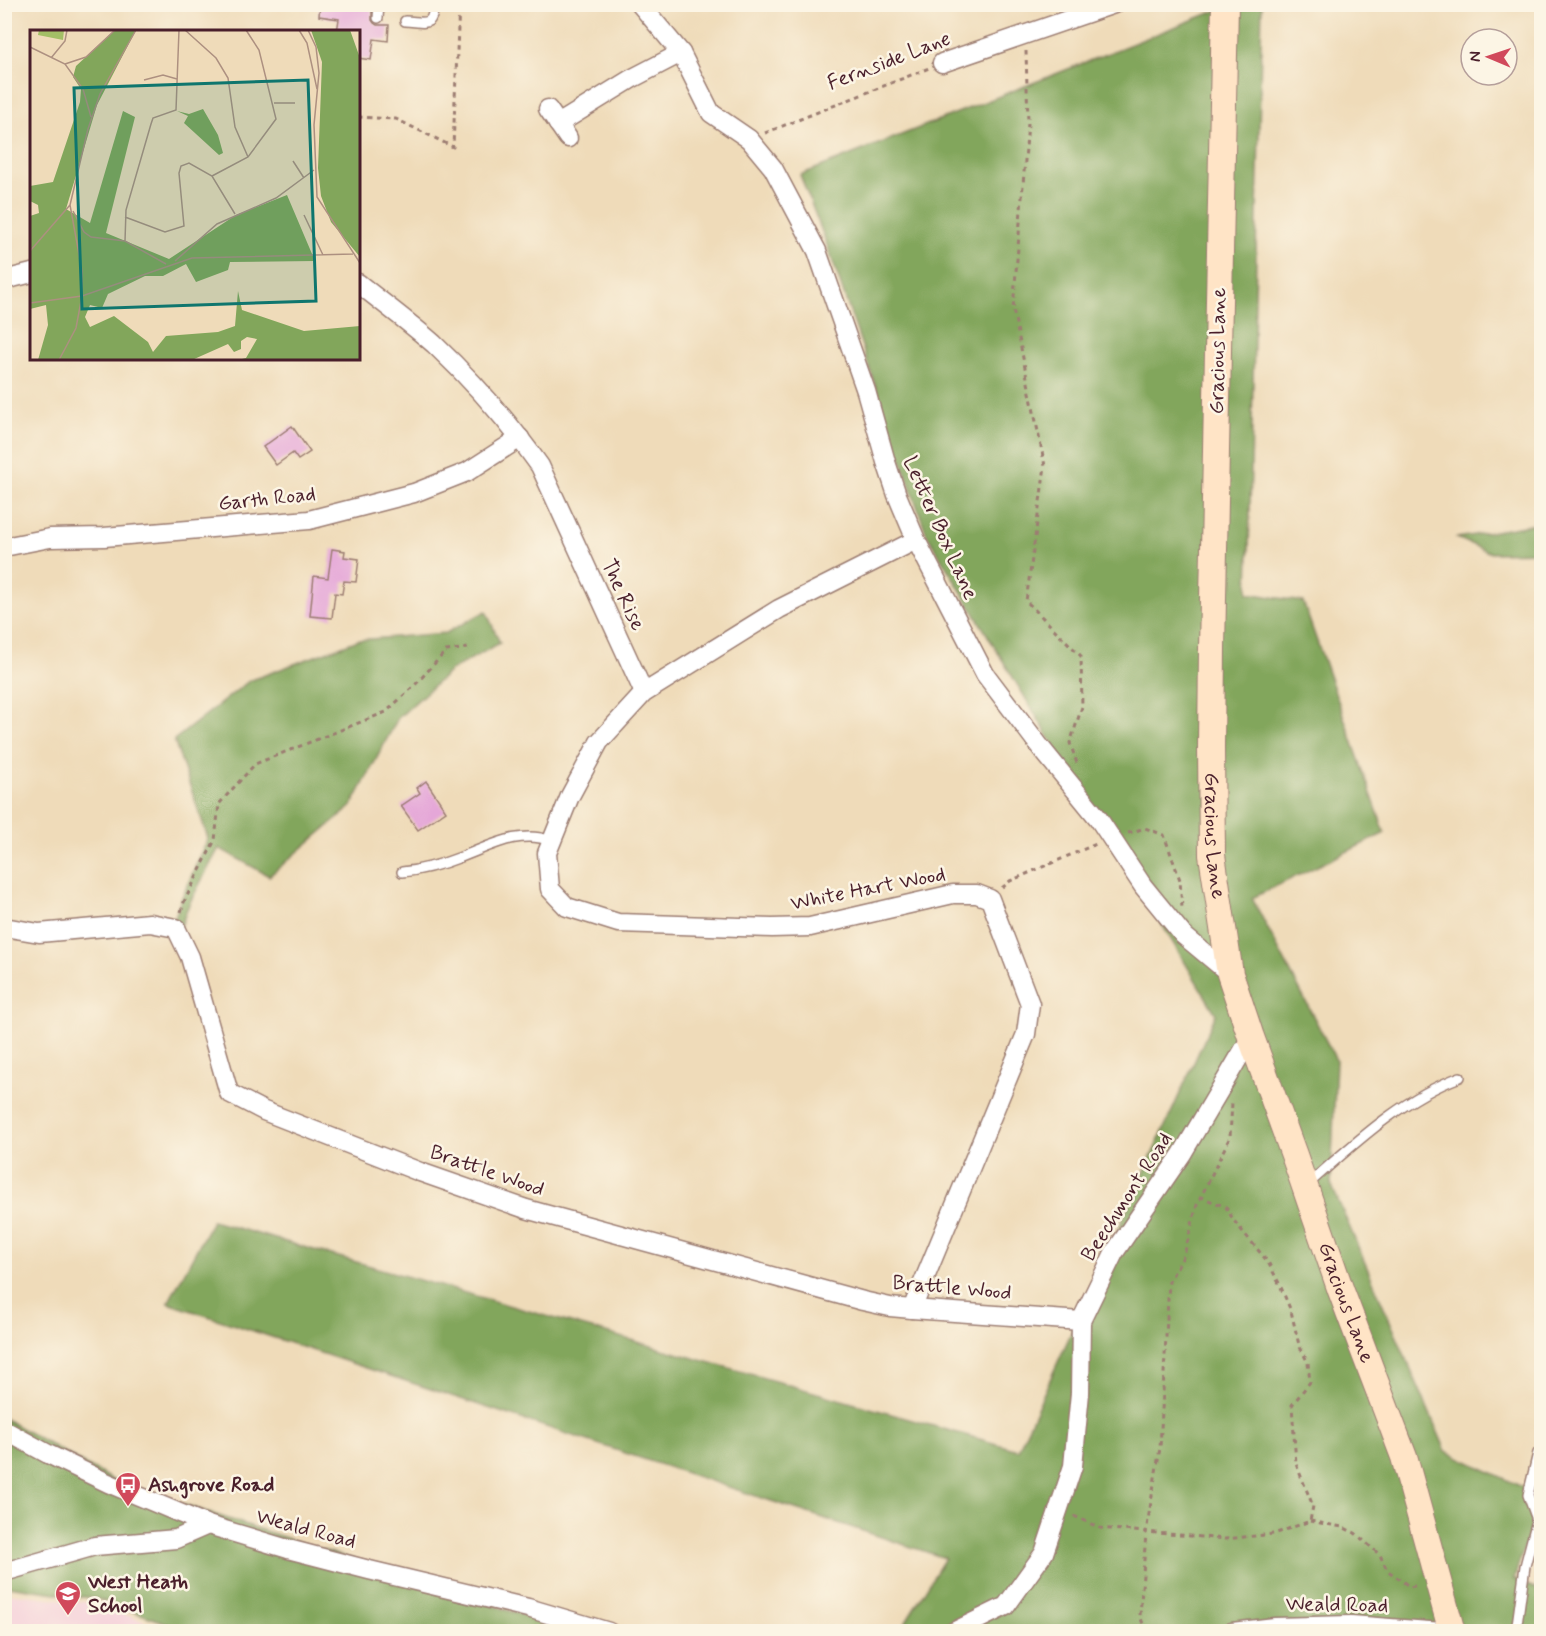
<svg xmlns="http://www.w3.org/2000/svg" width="1546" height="1636" font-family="Mynerve,sans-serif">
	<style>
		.built { fill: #f5cfda }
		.forest { fill: #82a65b; stroke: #666243; stroke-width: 1.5 }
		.building { fill: #e5a7d8 }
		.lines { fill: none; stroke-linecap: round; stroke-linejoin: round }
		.lane-casing { stroke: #9c7d72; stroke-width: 12 }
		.street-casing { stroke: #9c7d72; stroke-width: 21 }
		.secondary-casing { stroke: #9c7d72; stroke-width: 28 }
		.path { stroke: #9c7d72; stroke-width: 3; stroke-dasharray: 4.5 4.5; stroke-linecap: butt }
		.lane { stroke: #fff; stroke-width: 9 }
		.street { stroke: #fff; stroke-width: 18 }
		.secondary { stroke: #ffe4c6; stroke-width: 26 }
		.labels { text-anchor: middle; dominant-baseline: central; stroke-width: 5; stroke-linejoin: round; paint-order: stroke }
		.street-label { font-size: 21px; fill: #4a1f2b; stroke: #fcf5e5 }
		.poi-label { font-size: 21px; font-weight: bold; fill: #4a1f2b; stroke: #fcf5e5; text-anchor: start }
		.inset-road { fill: none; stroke: #ad9080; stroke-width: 1.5 }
		.view { fill: #0f766e; fill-opacity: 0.15; stroke: #0f766e; stroke-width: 3 }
		.inset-edge { fill: none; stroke: #4a1f2b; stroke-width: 3 }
	</style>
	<rect width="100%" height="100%" fill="#fcf5e5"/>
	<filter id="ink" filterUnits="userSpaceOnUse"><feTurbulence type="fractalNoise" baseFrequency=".0167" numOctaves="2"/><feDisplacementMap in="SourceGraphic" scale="12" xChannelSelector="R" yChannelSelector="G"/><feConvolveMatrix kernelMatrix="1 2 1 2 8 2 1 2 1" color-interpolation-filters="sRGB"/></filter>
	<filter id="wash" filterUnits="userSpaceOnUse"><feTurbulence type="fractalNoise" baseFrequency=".008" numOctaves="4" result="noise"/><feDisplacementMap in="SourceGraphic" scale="24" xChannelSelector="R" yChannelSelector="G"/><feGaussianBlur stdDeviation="1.35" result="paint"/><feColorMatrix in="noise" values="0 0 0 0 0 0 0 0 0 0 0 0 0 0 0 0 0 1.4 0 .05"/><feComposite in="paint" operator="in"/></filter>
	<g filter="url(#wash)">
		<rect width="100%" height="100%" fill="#efdbb9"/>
		<path class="built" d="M7,1593l85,10 78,28h-165v-37z"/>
		<g class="forest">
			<path d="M1230,5h32l-14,588 55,9 82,231 -133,65 84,162 -5,124 115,267 95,45 -27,83 27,12v40h-641l45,-73 -777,-255 44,-82 806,229 198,-436 -289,-479 -101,-293 -26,-67z"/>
			<path d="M1541,523v29l-50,1 -34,-15z"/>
			<path d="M486,611l14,32 -49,27 -53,48 -47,89 -82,69 -50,-28 -30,56 -8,22 -8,-3 7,-21 28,-64 -34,-98 75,-59 109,-41 88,-7z"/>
			<path d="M5,1419l113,64 453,148h-381l-93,-32 -89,-13 -3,2z"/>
		</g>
		<g id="blocks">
			<g class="building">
				<path d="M320,4h52v16l2,3 3,2h12l-1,16 -14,-2 -3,21 -13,-2v-26h-21l2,-13 -20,-3z"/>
				<path d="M292,426l18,26 -12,8 -5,-7 -17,12 -13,-18z"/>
				<path d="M332,549l13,2 -1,6 15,2 -3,23 -12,-1 -2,13 -7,-1 -3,25 -22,-2 4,-40 14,2z"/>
				<path d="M426,781l20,30 -28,19 -17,-24 19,-13 -3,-5z"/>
			</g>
		</g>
	</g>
	<g filter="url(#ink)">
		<use href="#blocks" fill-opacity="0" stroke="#9c7d72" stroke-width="1.5"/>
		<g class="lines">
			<defs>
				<g id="lane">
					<path d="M378,18l1,-14"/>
					<path d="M405,21c20,1 28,7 29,-17"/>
					<path d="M402,872c20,-2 41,-8 59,-15 30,-11 58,-28 91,-16"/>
					<path d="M1307,1185c47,-41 94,-86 153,-108"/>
					<path d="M1516,1632l9,-66 11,-42v-7l-8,-22 10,-42"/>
				</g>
				<g id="street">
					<path d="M640,4l41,49 30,60 38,26 24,29 44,83 49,140 20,71 11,33 19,45 69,134 56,74 57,70 45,68 40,49 47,39"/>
					<path d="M942,63l172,-59"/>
					<path d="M548,109l20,29"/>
					<path d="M558,124l73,-45 50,-26"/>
					<path d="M4,280l28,-7"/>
					<path d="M358,283c25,20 52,40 76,61 39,37 75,78 106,122l104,227"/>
					<path d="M4,547l46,-9 54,-1 205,-17 105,-27 53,-21 53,-34"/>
					<path d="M4,927l35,6 111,-10 26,5 14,29 39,136 35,18 156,61 106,37 337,92 27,6 22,2 169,12"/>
					<path d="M912,1309l114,-275 4,-30 -40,-105 -13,-5h-24l-143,33 -38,1 -154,-5 -51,-16 -17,-18 -3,-36 23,-57 29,-54 45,-49 135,-84 137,-69"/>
					<path d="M4,1430l44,24 60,29 100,42 80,24 81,21 159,38 81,24"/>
					<path d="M4,1572l91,-26 81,-7 32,-14"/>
					<path d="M953,1632l53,-26 38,-53 29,-87 7,-73 1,-72 33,-68 68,-99 69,-117"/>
					<path d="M1232,1632l43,-5 76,-2 91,7"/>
				</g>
				<g id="secondary">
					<path id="s1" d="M1225,4l-13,645 -1,98 1,108 18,119 21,63 43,118 47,136 63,166 48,175"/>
				</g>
			</defs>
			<use href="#lane" class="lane-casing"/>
			<use href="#street" class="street-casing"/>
			<use href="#secondary" class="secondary-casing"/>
			<g class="path">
				<path d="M1026,51l2,72 -15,186 32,157 -19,135 55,55 1,51 -12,36 8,23"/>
				<path d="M358,117l38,2 57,28 6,-143"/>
				<path d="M765,133l164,-65"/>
				<path d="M1128,833l17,-5 19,7 16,45 2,28"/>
				<path d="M1002,888l8,-7 86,-37"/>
				<path d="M181,912l3,-10 31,-62 4,-36 36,-40 131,-52 29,-27 31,-34 22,-3"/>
				<path d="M1074,1516l26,12 125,11 49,-5 36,-13 3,-15 -17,-42 -4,-59 18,-23 -2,-19 -9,-18 -8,-34 -11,-26 -12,-23 -34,-41 -8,-14 -25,-10"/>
				<path d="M1310,1521l32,6 13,6 25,22 7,15 23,17 9,-2"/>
				<path d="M1146,1632l-6,-16 6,-84 14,-84 9,-167 15,-26 13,-50 33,-68 2,-34"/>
			</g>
			<use href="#lane" class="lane"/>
			<use href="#street" class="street"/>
			<use href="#secondary" class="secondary"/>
		</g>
	</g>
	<defs>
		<symbol id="bus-pin" viewBox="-11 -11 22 30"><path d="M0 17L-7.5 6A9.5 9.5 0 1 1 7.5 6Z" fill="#d1495b" stroke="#fcf5e5"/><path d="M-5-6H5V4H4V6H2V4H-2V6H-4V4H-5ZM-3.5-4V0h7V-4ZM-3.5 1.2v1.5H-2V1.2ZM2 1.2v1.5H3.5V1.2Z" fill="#fff"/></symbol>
		<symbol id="school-pin" viewBox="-11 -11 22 30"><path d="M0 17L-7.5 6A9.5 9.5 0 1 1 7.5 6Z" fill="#d1495b" stroke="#fcf5e5"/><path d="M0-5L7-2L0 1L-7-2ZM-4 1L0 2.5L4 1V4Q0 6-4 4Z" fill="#fff"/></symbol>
	</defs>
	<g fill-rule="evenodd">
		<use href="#bus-pin" x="113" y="1470" width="30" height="40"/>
		<use href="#school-pin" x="53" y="1579" width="30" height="40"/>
	</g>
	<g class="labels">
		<g class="street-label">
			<text transform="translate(889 61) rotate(-21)">Fernside Lane</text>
			<text transform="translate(1218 351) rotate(-89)">Gracious Lane</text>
			<text transform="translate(267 499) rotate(-6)">Garth Road</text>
			<text transform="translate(940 528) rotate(66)">Letter Box Lane</text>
			<text transform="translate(623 595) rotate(65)">The Rise</text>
			<text stroke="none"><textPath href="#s1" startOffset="832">Gracious Lane</textPath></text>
			<text transform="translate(868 889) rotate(-11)">White Hart Wood</text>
			<text transform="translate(487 1171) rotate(19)">Brattle Wood</text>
			<text transform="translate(1127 1197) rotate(-57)">Beechmont Road</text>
			<text transform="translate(952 1288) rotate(5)">Brattle Wood</text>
			<text stroke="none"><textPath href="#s1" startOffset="1320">Gracious Lane</textPath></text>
			<text transform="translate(306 1529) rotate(15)">Weald Road</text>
			<text transform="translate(1337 1605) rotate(1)">Weald Road</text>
		</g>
		<g class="poi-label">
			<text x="148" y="1485">Ashgrove Road</text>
			<text x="88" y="1582">West Heath<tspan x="88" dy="24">School</tspan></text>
		</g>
	</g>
	<g transform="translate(30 30)">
		<rect width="330" height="330" fill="#efdbb9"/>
		<path d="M9,0h25l-1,10 -25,-5z" fill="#a3bf66"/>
		<path d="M85,0h21l-39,75 -31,104 24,14 33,-112 12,6 -29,116 63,26 67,-44 51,-20 28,66 -85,1 -2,8 -32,12 -10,-18 -23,12h-18l-37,18 -6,14 -12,-3 -5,12 5,10 24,-11 34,26 5,10 13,-16 52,-4 17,-6 3,-35 4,19 62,21 56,-5v34h-122l8,-2 11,-19 -10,-2 -6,4v8l-7,3 -6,-8 -36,16h-154l10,-35 -2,-20 -16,4v-93l9,-3 -1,-8 -8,-4v-15l23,-4 27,-80 1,-13 -8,-12 3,-11zM281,0h39l10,28v199l-29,-35 -10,-26 -3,-28 4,-106zM173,79l15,26 5,18 -4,2 -35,-32 4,-7 -11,-5 12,3z" fill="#82a65b"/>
		<path class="inset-road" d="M155,0l31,28 12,20 7,49 13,30M269,0l8,13 10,46M278,0l8,17 3,26 -5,52 3,72 43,66M0,17l35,17 18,25 8,28M21,28l14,-17 2,-11M35,34l21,-7 29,-27M114,50l19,-5 14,4M244,73h21M263,131l11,17M182,146l36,-19 28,-38 -17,-69 -13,-20M43,181l11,21 7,5 34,4 41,23M274,185l19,40M95,187l40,15 19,-6 -5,-53 2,-7 8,-3 23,13 23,38M95,211l1,-31 25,-86 2,-6 23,-8 3,-80M0,221l40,-46M145,231l42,-37 59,-26 38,-28M0,273l52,-7 110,-38 161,-4M29,330l17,-32 6,-32v-25l-12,-66 18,-76 12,-35 36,-64"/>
		<path class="view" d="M278,50l8,221 -234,8 -8,-221z"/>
		<rect width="330" height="330" class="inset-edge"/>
	</g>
	<rect width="1546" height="1636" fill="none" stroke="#fcf5e5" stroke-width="24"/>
	<g transform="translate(1489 57) rotate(272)"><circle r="28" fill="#fcf5e5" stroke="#b59f9b" stroke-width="1.5"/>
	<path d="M0-4.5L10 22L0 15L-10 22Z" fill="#d1495b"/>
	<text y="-9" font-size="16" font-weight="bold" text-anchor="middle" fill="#4a1f2b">N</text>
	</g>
</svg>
